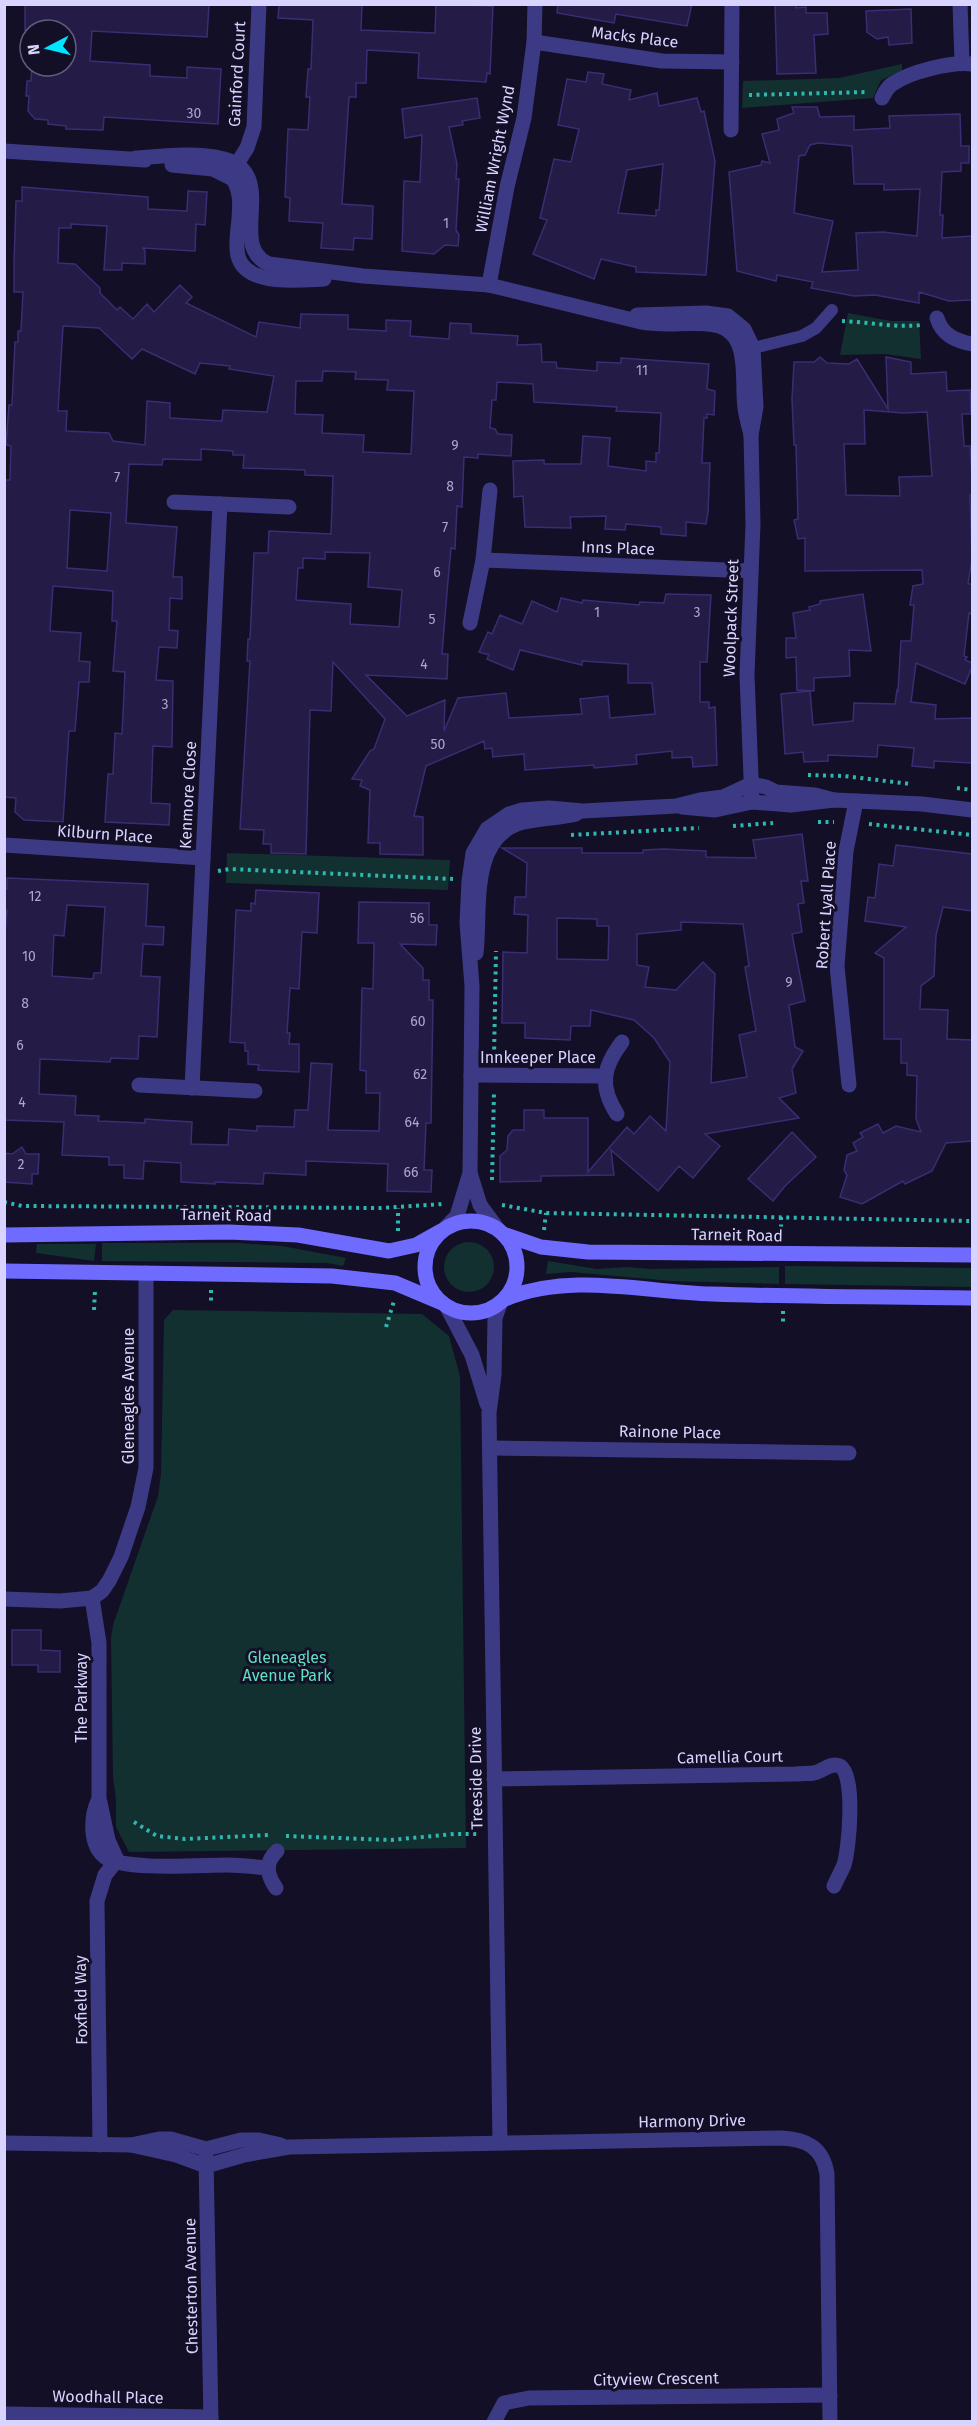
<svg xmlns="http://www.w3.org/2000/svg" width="977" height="2426" font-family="'Fira Sans',sans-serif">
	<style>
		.green { fill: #12302f }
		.building { fill: #241b47; stroke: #3b2d73; stroke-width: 1.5; fill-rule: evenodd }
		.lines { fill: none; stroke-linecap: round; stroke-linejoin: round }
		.path { stroke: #2fb8b0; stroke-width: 4; stroke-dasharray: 3 4.5; stroke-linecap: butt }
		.lane { stroke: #3d3a85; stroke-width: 12 }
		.street { stroke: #3d3a85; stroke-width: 15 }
		.secondary { stroke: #6f6bff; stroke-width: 15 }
		.labels { text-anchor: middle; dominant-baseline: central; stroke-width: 6; stroke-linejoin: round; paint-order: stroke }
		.number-label { font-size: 14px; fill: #aca6d1 }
		.street-label { font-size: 16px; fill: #d9d4ff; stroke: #130f26 }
		.park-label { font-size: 16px; fill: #5fe0c0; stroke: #130f26 }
	</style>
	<rect width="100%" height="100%" fill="#130f26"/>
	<g class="green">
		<path d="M902,64v7l-21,9 -8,18 -131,10 1,-27 96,-3z"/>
		<path d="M848,313l43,8h28l2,38 -36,-5 -45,1z"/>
		<path d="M227,853l223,7 -2,30 -222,-7z"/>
		<circle cx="469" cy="1267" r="25"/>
		<path d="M102,1243h138l42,3 64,12 -3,8 -16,-3 -225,-2z"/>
		<path d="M37,1244h59l-2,17 -58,-8z"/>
		<path d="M548,1261l49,8 30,-2 24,2 128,-2v17l-108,-3 -100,-9 -25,2z"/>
		<path d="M785,1266l187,2v19l-187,-3z"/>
		<path d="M173,1310l249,4 27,22 11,40 6,472 -337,4 -13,-25v-28l-3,-22 -2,-139 2,-13 45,-129 3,-22 3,-154z"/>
	</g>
	<g class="building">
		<path d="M25,4h184l-2,33 -115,-6 -2,30 60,4v11l37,2v-11l34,2 -3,55 -114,-7 -1,13 -37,-1v-3l-18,-2v-4l-13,-1 -7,-8 1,-15h-3l1,-15h4l1,-15h34v-36h-41z"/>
		<path d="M279,4l83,1 -1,25 74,3 1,-29 57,2 -3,68 -3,-1 -1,9 -68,-4 1,-25 -52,-3 -1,33h-10v14h-7l-7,107 31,2 -1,33 -18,-1 -1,12 -32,-2 2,-25 -34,-2 1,-23 -5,-1 3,-68 20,1 2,-33h-4l2,-28h3l2,-49 -35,-2z"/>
		<path d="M558,4h134l-5,22 -71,-12 -2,9 -57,-10z"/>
		<path d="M775,4h21v4l10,-1v6h21l1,21 -14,1 2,38 -39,1z"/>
		<path d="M911,9l1,34 -23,2 -1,-8 -11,2 -10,-7 -1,-21z"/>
		<path d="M588,72l16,2 -2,10 29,6 -2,10 28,-7 2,13 38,-8 4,14 3,-1 11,50 -9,114 -70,-3v-5l-35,-8 -7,20 -61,-25 14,-34 -7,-2 14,-59 17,3 8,-33 -21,-4 9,-46 19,3zM663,164l-4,46h-3v6l-38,-3 9,-43z"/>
		<path d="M477,98l3,20 -18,3 1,4 -14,2 8,37 -1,15h3l-3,51 3,5 -1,11 -13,-1 -11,9 -32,-3 2,-70 16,1 2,-47 -17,3 -3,-29z"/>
		<path d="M792,107h25l3,10 34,-1v14l36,-2 -1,-12 71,-2 1,32h8v17h-8v8l-19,1 -2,43h3l-1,23 30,-2v64l-23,1 -30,-9v11l-44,-8 -21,1 -43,-8 2,-6 -36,-7 -1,6 -39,-10 -8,-99 32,-7 1,-4 8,2 -8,-29 17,-4 -2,-11 17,-6zM818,143l34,3 2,38h30v6l36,-1 -3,47 -34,-4 -27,1 2,37 -36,2 11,-51 -39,-8 5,-57 6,-1 5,-10z"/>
		<path d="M22,187l126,10v12l39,2 1,-20 19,1 -2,33 -9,-1 -1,27 -52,-3 2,3v13l-23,-1v7h-18l3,-44 -36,-2v4h-12l-1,35 17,1 25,24v5l17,17 3,-3 13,12 14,-15 7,8 26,-27 12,12 -6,6 70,34 3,-15 41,6 1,-14 47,1v14l38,2v-11l25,1 -1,15 39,3 1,-16 21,1v9l47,3 -1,9 24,-1 1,18h14l1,6 40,3v-9l24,1v-5l88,6 -2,25 8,2 -1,24 -7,-1v4h-3l-2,45h8l-2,49 -2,12 -20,-2v14l-25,-2v-7l-35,-3 -1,6 -20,-1 1,-13 -36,1 1,11 -46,-1 -2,-31 -9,1 -1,-36 31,-1v4h37l2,-28 27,2 -2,28 38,5v-10l10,1v-9h3l2,-40 -45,-2 1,-4 -83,-5 -1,-18 -36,-2 -1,18h-4l-2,28 5,1 3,5 14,1 -1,21 -33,-2v4l-14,-1 -2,50 -5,-1 -2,43 -4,-1 -4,44 -5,62h6l-1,25 -81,-4 41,41 38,-16 -1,31 14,-33 48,-5 3,25 73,-4 -2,-15 28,-3 2,22 45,-4 -3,-31h-24v-19l-46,-3v4l-62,-15 -7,20 -26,-11 2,-4 -10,-3 9,-20 4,2 8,-19 22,9 10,-23 25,11 4,-14 21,5 1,-3 56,5 1,-3 24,1 2,-9 45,1 -4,67h-7v40h9v6l6,-1 2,58 -24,2 -1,-10 -20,1v-7l-36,4 1,9 -43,4v-3l-69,5 -1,-16 -31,3 -1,-9 -7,1 -1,-8 -58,25 -12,50 9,1v38l-43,-1v-11h-12l2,-53 -10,-4 2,-6 -10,-1 18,-28 4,-2 11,-30 -52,-57 -2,49 -21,-1 -4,144 -35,-1v-9h-8l1,-14 -24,-1 10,-168h-3l1,-22h2l4,-86h14l1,-22 62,3 2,-58 -28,-1v-5l-62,-2 1,-13h-11v-4l-32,-2v11l-38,-1 -1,6 -33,-1 -3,59 51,4 -4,50h9v22l-12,-1 -1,32 9,1 -1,17 -18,-1 -3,33 17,1 -1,66 -19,-1 -2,57 19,1 -1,21 -64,-3 3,-48h5l2,-41 7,1 3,-62 -12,-1 4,-50h-5l1,-30 -60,-5 -3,45 31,2 -2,28 11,1 -1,20h-10l-4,49h-6l-6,91 -39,-2 -9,-8 1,-14 -12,-1v-317h6l1,-34 -5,-1 3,-40h3l3,-63h3v-11h3l2,-39h-9v-28l2,-63h6zM63,326l36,2 33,31 10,-10 53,25 5,-11 30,3 -1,3 45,7 -7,36 -44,-2 -1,11 -52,-3v-15l-23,-2 -2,44 -32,-4 -4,-8 -43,-2 1,-20h-9zM323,371l33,1 -1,7 33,1 -1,10 27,1 -3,63 -48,-2 1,-17 -42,-2 1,-18 -28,-1 1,-33h26zM70,510l41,3 -4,58 -40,-3zM325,552l45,1 -2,34 34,3 -3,37 -49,-3 1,-20 -55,-4 2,-32h5v-10l22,1z"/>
		<path d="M820,357l7,6 22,1 8,-5 31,50 -2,-52 25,5v12l35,-2 1,19 23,-1 1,24h-9l2,32h6l2,33v16h-2l2,64 -4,25h4v30l-3,-1 -5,43 3,1 -2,3 7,3v4l-7,17 -49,-21 -5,39 25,3 -1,14 37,-1v45l-38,-2v7l-22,-2 2,-18 -36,-3 -1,12 -49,-2v6l-24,1 -1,-10 -18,2 -4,-60 29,-3 3,34 40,-4 1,-18 41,1 2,-14 1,1 3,-50h10l3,-36h-4l3,-19 10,-2 -1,-14 -117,1v-33l-7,1 -4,-19 4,-1 -2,-74h-2l-2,-46 2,-37h20zM864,410l39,3 24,-1 5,64 -33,1 1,19 -54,-1 -2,-51h21z"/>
		<path d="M863,594l8,57 -22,-1 1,26 -36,2v13l-17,-1 -1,-33 -10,1v-20h10l-3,-25 17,-3 -1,-3 11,-3v-3z"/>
		<path d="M802,834l6,47h-7l3,22 -6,1 4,28 -10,2 13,67 -16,4 6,42 8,4 -11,18 4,24 -17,5 20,20 -94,16 15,12 -27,32 -14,-12 -21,25 -47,-41 3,25 -73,1v5l-41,1v-26l7,-6 1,-14 5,-6h11v-20h20v8h44v54l39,-45 7,7 16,-18 16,15 4,-69 -16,-24 -20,-18 -43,-10 -1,16h-19l-1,14 -45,-2v-15h-23l1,-71 24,1 1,-38 -14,-1 1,-17h11l1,-34 -25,-15h80v5h61v-3l21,-1 42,2v6l50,1 -3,-18zM557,918l40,1v7h12l-1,34 -51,-1zM681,922l62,2 6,42 -4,1 11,64 -17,4 8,42 -36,6 4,-109 -12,-12 -27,28 -31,-3 4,-20 -12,-2v-31l44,-4z"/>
		<path d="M896,845l76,9v57l-29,-4 -7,28 -2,41 -13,10 -1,23 28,1 -1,29 25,1v101l-26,2 -14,28 -27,13 -2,-3 -41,23 -22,-7 7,-22 -3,-5 3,-15 10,-4 -4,-8 10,-6 -3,-4 18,-9 5,9 13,-7 25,6 -5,-13 1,-43 -10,-1v-12h-6v-24h-17v-81l-9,-5 31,-26 -41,-6 3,-24 7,1 4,-34 14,2z"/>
		<path d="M7,878l141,6 -2,42 18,1 -1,18 -20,-1 -2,32 19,1 -3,60 -18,-1 -1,23 -27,-1 -1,4 -70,-3 -1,35 37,2 -1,19 24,1 -1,5 47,2v-4l47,3 -1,22 37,1 1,-16 28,2v-5l37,1 1,-17h13l3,-47 21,1 -4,66 51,1 1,-38h-14v-22l-6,-1 2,-82 11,1 1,-46h-16l1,-41 70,1v22h8l-1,20 -36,-1 23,24v12h6v20h4l-2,123h-5l-2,47h8l-1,22 -44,-1 1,-27 -82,-3v14l-42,-2 -1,11 -48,-2v2l-34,-2v-19l-37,-2 -1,18 -19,-1v-13h-15v-8l-47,-2 2,-33 -60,-2v-175l3,-35h-3v-21h3zM67,905l38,2 -4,66h-7l-1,6 -41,-3 2,-41 10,1z"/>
		<path d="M256,890l63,3 -2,40 -15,-1 -3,57 -9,-1 -3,45h3l-1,11h10v28l-41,-2 1,-5 -11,-1v-13h-3v-8l-15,-1 6,-132 15,1v-8l4,1z"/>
		<path d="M792,1132l24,25 -31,29 -12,15 -25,-22z"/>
		<path d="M22,1147l4,7h13l-1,20h-6v10l-28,-2v-29l8,1z"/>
		<path d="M12,1630h29v20l19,1v21h-22v-7h-26z"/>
	</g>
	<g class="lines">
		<g class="path">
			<path d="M749,95l118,-3"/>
			<path d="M842,321c26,1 52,7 79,4"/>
			<path d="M808,775l36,1 67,8"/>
			<path d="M957,788l15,2"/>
			<path d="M818,822h16"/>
			<path d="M869,824l103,11"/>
			<path d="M733,826l40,-3"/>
			<path d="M571,835l128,-7"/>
			<path d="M218,871l12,-2 223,10"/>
			<path d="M494,1057l2,-106"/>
			<path d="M492,1180l2,-88"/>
			<path d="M4,1202l18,4 358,2 64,-4"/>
			<path d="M502,1205l44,8 426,8"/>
			<path d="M781,1217v20"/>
			<path d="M544,1230l2,-17"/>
			<path d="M398,1231v-23"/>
			<path d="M211,1290v14"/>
			<path d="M94,1310l1,-20"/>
			<path d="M783,1311v11"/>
			<path d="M386,1327l8,-26"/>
			<path d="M134,1822l23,14 28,3 84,-4"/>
			<path d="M286,1836l105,4 63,-6h25"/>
		</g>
		<path class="lane" d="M745,350l57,-14 14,-8 16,-18"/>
		<g class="street">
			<path d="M960,4l2,58"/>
			<path d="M534,42l128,19 70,1"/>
			<path d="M882,98c3,-6 6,-12 12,-15 16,-11 59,-22 78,-19"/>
			<path d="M731,130l1,-126"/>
			<path d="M4,151l141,9"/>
			<path d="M136,158c28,-2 60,-6 88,1 56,15 2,87 45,105l94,12 126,9 152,37c25,5 50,-1 74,3 37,7 26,56 30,83 1,9 4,18 6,27"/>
			<path d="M172,165l41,4 20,10c8,13 7,25 6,40 -1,12 -4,25 -1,37 8,31 61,24 86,23"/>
			<path d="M231,173l16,-25 7,-21 5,-123"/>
			<path d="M489,285l18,-98 17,-69 10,-76 1,-38"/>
			<path d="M637,315l69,-2 22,3 16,13 9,19 3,59 -5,28 2,89 -6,151 5,127"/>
			<path d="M937,318c5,17 19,23 35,26"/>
			<path d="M174,502l115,5"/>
			<path d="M483,560l268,11"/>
			<path d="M470,623l13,-63 7,-70"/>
			<path d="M682,807l33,3 37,-8 39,3 43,-5 88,4 50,6"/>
			<path d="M4,845l199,13"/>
			<path d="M476,953c5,-40 -7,-111 41,-129 18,-6 39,-5 59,-10"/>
			<path d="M471,1075l134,1"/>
			<path d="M139,1085l116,6"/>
			<path d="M849,1085l-12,-119 9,-115 10,-50"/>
			<path d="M192,1088l28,-584"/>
			<path d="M617,1114c-18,-28 -14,-47 5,-72"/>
			<path d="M470,1173l10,32 17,23"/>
			<path d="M445,1228l12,-12 13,-43 2,-187 -5,-63 2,-42 4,-28 14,-24 22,-15 13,-4 27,-2 34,3 93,-5 24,-6 23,-3 28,-13 15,3 10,5 39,3 19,5"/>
			<path d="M500,1304l-5,14 -1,57 -5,38 11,729"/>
			<path d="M447,1307l25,48 15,49"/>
			<path d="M490,1448l359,5"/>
			<path d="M92,1598l7,45v155l9,42 9,20"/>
			<path d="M4,1599l56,2 32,-3 10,-7 7,-10 12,-24 17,-50 8,-39v-195"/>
			<path d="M494,1779l302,-5c6,-1 12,0 18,-1 9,-2 17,-11 26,-7 16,9 9,83 4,99 -3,7 -7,14 -10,21"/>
			<path d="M98,1801c-7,15 -9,44 7,56 20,14 95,8 122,8 14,0 28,2 41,3"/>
			<path d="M276,1888c-9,-13 -12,-25 1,-37"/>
			<path d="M4,2143l127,2 28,-6h12l35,10 35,-9h18l22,5"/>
			<path d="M100,2145l-3,-244 8,-26 12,-15"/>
			<path d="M131,2145l45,10 30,11 38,-11 45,-8 492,-9c26,1 42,10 46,36l3,248"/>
			<path d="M206,2158l5,264"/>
			<path d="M4,2414l207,3"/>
			<path d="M494,2422l10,-19 25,-5 301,-3"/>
		</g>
		<g class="secondary">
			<circle cx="471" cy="1267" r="46"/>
			<path d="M503,1234l38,13 47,5 384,3"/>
			<path d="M4,1235l225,-3 69,3 91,16 27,-6 25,-14"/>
			<path d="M4,1271l328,5 63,7 45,19"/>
			<path d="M505,1299c66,-27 138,-7 207,-5 87,3 174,3 260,4"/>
		</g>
	</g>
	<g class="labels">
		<g class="number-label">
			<text x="194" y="113">30</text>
			<text x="446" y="223">1</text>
			<text x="642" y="370">11</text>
			<text x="455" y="445">9</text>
			<text x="117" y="477">7</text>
			<text x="450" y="486">8</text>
			<text x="445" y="527">7</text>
			<text x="437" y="572">6</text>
			<text x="597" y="612">1</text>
			<text x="697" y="612">3</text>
			<text x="432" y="619">5</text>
			<text x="424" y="664">4</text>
			<text x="165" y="704">3</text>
			<text x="438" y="744">50</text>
			<text x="35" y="896">12</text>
			<text x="417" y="918">56</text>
			<text x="29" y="956">10</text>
			<text x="789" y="982">9</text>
			<text x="25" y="1003">8</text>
			<text x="418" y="1021">60</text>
			<text x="20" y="1045">6</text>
			<text x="420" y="1074">62</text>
			<text x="22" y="1102">4</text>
			<text x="412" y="1122">64</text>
			<text x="21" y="1164">2</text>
			<text x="411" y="1172">66</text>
		</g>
		<g class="street-label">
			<text transform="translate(635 37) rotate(7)">Macks Place</text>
			<text transform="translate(237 74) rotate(-87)">Gainford Court</text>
			<text transform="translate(495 159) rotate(-79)">William Wright Wynd</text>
			<text transform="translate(618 548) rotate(2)">Inns Place</text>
			<text transform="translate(731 618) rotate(-88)">Woolpack Street</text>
			<text transform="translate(188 795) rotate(-87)">Kenmore Close</text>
			<text transform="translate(105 834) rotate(4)">Kilburn Place</text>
			<text transform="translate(826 905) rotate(-86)">Robert Lyall Place</text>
			<text x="538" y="1057">Innkeeper Place</text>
			<text transform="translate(226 1215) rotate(1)">Tarneit Road</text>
			<text transform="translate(737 1235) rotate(1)">Tarneit Road</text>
			<text transform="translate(128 1396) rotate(-90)">Gleneagles Avenue</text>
			<text transform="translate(670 1432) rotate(1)">Rainone Place</text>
			<text transform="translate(81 1698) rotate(-90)">The Parkway</text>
			<text transform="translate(730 1757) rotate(-1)">Camellia Court</text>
			<text transform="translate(476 1778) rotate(-91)">Treeside Drive</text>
			<text transform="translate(81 2000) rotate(-91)">Foxfield Way</text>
			<text transform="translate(692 2121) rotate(-1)">Harmony Drive</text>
			<text transform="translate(191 2286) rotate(-91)">Chesterton Avenue</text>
			<text transform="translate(656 2379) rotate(-1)">Cityview Crescent</text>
			<text transform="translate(108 2397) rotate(1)">Woodhall Place</text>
		</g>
		<g class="park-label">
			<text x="287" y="1657">Gleneagles<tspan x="287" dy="18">Avenue Park</tspan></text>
		</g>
	</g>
	<rect width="977" height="2426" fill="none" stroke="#d9d4ff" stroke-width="12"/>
	<g transform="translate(48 48) rotate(263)"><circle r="28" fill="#130f26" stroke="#625e7d" stroke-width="1.5"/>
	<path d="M0-4.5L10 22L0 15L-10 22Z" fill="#00e5ff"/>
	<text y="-9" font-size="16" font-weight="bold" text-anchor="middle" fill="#d9d4ff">N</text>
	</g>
</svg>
